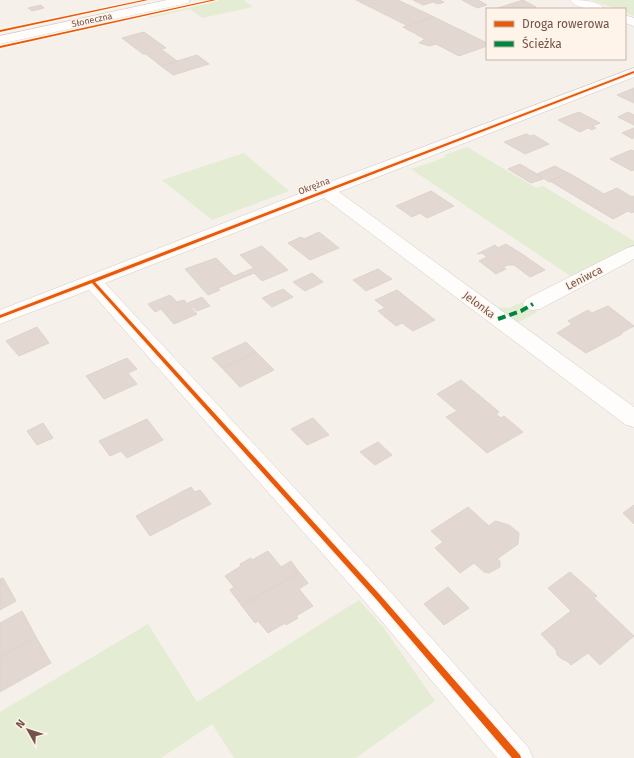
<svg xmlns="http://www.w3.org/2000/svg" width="634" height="758" font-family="'Fira Sans',sans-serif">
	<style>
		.green { fill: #e4ecd4 }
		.building { fill: #e3d8d1; stroke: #dfd2cc }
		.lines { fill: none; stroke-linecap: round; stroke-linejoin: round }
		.street-casing { stroke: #d4cbc6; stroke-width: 1 }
		.secondary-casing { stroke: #d5cbc6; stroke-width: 1 }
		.street { fill: #fefdfc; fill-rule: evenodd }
		.secondary { fill: #fefdfc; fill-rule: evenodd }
		.quiet { stroke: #00873e; stroke-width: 4; stroke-dasharray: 8 4; stroke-linecap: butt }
		.cycleway-casing { stroke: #fff4ea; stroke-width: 3 }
		.cycleway { fill: #e8590c; fill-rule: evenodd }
		.labels { text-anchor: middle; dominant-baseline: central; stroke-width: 3; stroke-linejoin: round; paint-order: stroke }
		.far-street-label { font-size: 9px; fill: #74544a; stroke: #fff4ea }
		.street-label { font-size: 11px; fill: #74544a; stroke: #fff4ea }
	</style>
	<rect width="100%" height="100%" fill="#f6f0ea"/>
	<g class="green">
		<path d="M219,0h25l9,7 -51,11 -12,-9 -41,9 -2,-2z"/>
		<path d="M592,0h42v16l-9,-4v-3h-9z"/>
		<path d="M467,147l69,41 7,-2 91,55v5l-62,31 -161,-108c11,-4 23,-7 34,-12v-2z"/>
		<path d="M244,153l45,38 -77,29 -50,-40z"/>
		<path d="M522,302l16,10 -21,11 -21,-16 13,1z"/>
		<path d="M359,600l24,27 52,74 -79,57h-122l-22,-34 -51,34h-161v-46l148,-88 49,78z"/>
	</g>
	<g class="building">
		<path d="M356,0h42l36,17 -26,9z"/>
		<path d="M413,0h26l5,2 -6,2 -5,-2 -10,3z"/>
		<path d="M462,0h16l9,5 -10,3z"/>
		<path d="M523,0l13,7 -7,2h-34z"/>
		<path d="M41,5l3,3 -12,3 -4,-3z"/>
		<path d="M434,17l53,26v3l-28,10 -23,-12 -6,2 -11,-3 6,-4 -22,-12z"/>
		<path d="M144,32l22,16 -5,1 16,12 -16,5 -15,-12h-3l-21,-16z"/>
		<path d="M197,55l12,9 -36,11 -12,-9z"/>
		<path d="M634,88v15l-17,-8z"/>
		<path d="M579,112l21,11 -8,3 4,2 -4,2 -4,-2 -8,4 -22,-12z"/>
		<path d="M628,112l6,3v10l-16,-8z"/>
		<path d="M634,128l-1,11 -11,-6z"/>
		<path d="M526,134l5,2 3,-1 15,9 -24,10 -21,-12z"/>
		<path d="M631,150l3,1v19l-2,1 -22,-12z"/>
		<path d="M520,164l17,10 6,5 -12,4 -23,-14z"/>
		<path d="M555,166l13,7 -19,9 -12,-8z"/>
		<path d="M569,173l35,21 13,-6 15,9 2,-1v16l-2,1 -4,-2 -15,8 -63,-38z"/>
		<path d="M431,191l23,15 -27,12 -7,-5 -8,4 -16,-11z"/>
		<path d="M319,232l20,16 -29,12 -22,-17 13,-6 3,2z"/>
		<path d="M506,244l16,10 23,16 -15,7 -16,-12h-6l-5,2 3,2 -10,5 -17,-13 8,-4 -5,-4 -5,1 18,-9 3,3z"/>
		<path d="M262,246l26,24 -26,11 -8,-8 -36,15 2,2 -12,5 -23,-26 31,-11 18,18 20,-8 -14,-13z"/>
		<path d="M378,269l14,10 -26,12 -13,-11z"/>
		<path d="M312,273l11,9 -18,9 -12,-9z"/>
		<path d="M283,289l10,8 -21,10 -10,-9z"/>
		<path d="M397,290l38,30 -22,11 -11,-8 -6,3 -18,-15 7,-3 -10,-8z"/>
		<path d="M170,295l7,7 7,-2 13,14 -23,10 -13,-15 -6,3 -7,-8z"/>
		<path d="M202,297l8,9 -13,5 -9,-8z"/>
		<path d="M608,306l26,20 -13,7 1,1 -36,19 -29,-20 15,-9 -4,-3 20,-11 4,3z"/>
		<path d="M37,327l12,16 -30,13 -13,-15z"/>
		<path d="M246,342l10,10 -34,16 -10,-10z"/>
		<path d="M256,352l18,18 -34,17 -18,-19z"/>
		<path d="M127,358l10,11 -9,4 9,11 -33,15 -18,-23z"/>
		<path d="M461,380l38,32 -3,2 5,4 3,-2 19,16 -36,21 -41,-36 11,-6 -20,-17z"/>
		<path d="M313,418l16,17 -22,10 -16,-16z"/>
		<path d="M147,419l16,21 -36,18 -6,-7 -11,5 -11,-15z"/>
		<path d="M43,423l10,15 -16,7 -10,-14z"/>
		<path d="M378,442l14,13 -17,10 -15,-13z"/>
		<path d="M191,487l4,5 5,-2 11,14 -61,32 -14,-20z"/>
		<path d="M634,505v19l-11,-11z"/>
		<path d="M468,507l21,19 6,-5 14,4 10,8 -1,11 -21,15 3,2v6l-11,6 -5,-1 -10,-9 -14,10 -25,-25 8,-6 -12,-11z"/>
		<path d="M268,551l13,16 10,-6 8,11 -57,34 -12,-16 4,-3 -9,-11 16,-10 -1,-2 11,-6 1,2z"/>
		<path d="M299,572l9,11 -9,6 14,17 -17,10 2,2 -12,7 -1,-2 -17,10 -10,-12 -3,2 -13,-17z"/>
		<path d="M570,572l27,24 -3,2 40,38 -34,29 -12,-12 -17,12 -4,-4 -5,-2 -5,-4 -1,-5 -15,-16 30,-23 -23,-23z"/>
		<path d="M3,578l13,23 -16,9v-31z"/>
		<path d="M448,587l21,21 -25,17 -20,-21z"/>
		<path d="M22,611l14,26 -36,20v-34z"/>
		<path d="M36,637l15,26 -51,29v-35z"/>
	</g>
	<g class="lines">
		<defs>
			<g id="street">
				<path d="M570,0c11,0 28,0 35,9 -11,0 -28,1 -35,-9z"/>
				<path d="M625,15l9,3v8l-9,-3z"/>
				<path d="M634,68v9l-295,115 295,215v20l-8,-2 -302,-227 -219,85 283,306 140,158 5,11h-36l-129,-153 -279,-315 -89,34v-14l319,-124z"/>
				<path d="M634,246v13l-94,50 -7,1 -7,-1 -3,-5 3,-5 101,-51z"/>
			</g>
			<path id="secondary" d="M167,0h23l-2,3 -4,1 -184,40v-8z"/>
		</defs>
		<use href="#street" class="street-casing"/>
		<use href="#secondary" class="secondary-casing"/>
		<use href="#street" class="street"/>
		<use href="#secondary" class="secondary"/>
		<path class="quiet" d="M498,319l23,-8 12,-7"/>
		<defs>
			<g id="cycleway">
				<path d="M143,0h5l-148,32v-2z"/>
				<path d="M211,0h5l-216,48v-2z"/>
				<path d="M634,71v2l-539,209 285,313 140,160 1,3h-9l-136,-159 -284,-316 -92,35v-3z"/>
			</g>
		</defs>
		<use href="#cycleway" class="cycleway-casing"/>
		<use href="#cycleway" class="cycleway"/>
	</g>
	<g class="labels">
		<g class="far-street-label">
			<text transform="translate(92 20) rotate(-12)">Słoneczna</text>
			<text transform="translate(314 186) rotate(-21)">Okrężna</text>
		</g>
		<g class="street-label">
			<text transform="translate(584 278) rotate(-27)">Leniwca</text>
			<text transform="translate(479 305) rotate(37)">Jelonka</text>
		</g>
	</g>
	<rect x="486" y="8" width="140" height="52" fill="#fff4ea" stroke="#c7b4aa"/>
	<rect x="494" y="21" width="20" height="6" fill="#e8590c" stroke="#c7b4aa"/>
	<text x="522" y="28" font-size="12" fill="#74544a">Droga rowerowa</text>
	<rect x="494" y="41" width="20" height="6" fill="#00873e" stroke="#c7b4aa"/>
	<text x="522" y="48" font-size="12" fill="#74544a">Ścieżka</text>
	<g transform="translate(28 730) rotate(309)" stroke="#fff4ea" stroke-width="3" paint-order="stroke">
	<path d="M0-3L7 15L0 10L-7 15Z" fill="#74544a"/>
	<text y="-6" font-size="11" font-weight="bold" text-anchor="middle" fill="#74544a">N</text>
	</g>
</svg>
